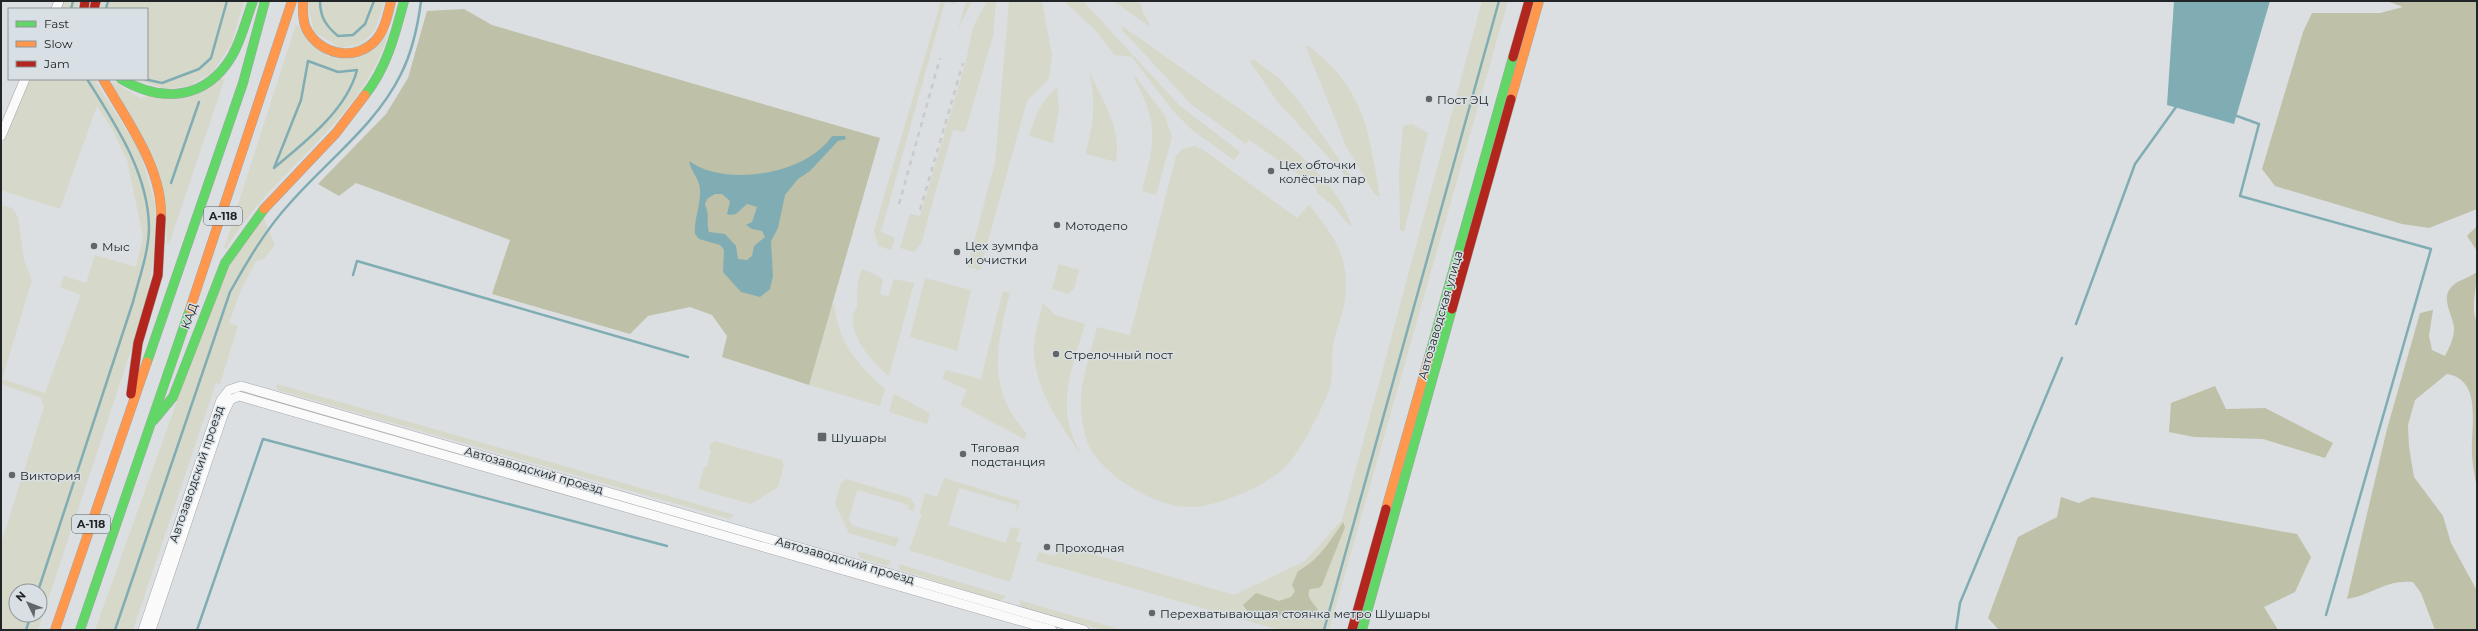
<svg xmlns="http://www.w3.org/2000/svg" width="2478" height="631" font-family="Montserrat,sans-serif">
	<style>
		.green { fill: #d6d8c9; fill-rule: evenodd }
		.forest { fill: #bec0a7 }
		.water { fill: #80adb4; fill-rule: evenodd }
		.lines { fill: none; stroke-linecap: round; stroke-linejoin: round }
		.stream { stroke: #80adb4; stroke-width: 2.5 }
		.street-casing { stroke: #a3a6a8; stroke-width: 10 }
		.fast-casing { stroke: #a3a6a8; stroke-width: 10 }
		.slow-casing { stroke: #a3a6a8; stroke-width: 10 }
		.jam-casing { stroke: #a3a6a8; stroke-width: 10 }
		.street { stroke: #fafafb; stroke-width: 9 }
		.fast { stroke: #63d668; stroke-width: 9 }
		.slow { stroke: #ff974d; stroke-width: 9 }
		.jam { stroke: #b3261e; stroke-width: 9 }
		.rail { stroke: #c9cbcb; stroke-width: 2.5; stroke-dasharray: 5 5; stroke-linecap: butt }
		.poi-dot { fill: #636668; stroke: #d9e0e5; stroke-width: 1.5 }
		.labels { text-anchor: middle; dominant-baseline: central; stroke-width: 3; stroke-linejoin: round; paint-order: stroke }
		.shield { fill: #d9e0e5; stroke: #595d60; stroke-width: 1 }
		.shield-label { font-size: 11px; font-weight: bold; fill: #222527 }
		.poi-label { font-size: 12px; fill: #222527; stroke: #d9e0e5; text-anchor: start }
		.street-label { font-size: 12px; fill: #222527; stroke: #d9e0e5 }
	</style>
	<rect width="100%" height="100%" fill="#dcdfe2"/>
	<g class="green">
		<path d="M64,1h16l-3,8h-17z"/>
		<path d="M102,1h142l-13,44 -19,28 -23,13 -24,3 -32,-10h14v-70h-47z"/>
		<path d="M307,1h78c-12,32 -8,39 -44,47l-27,-16z"/>
		<path d="M941,1h14v3l-10,-2 -64,230 14,6 -4,12 -13,-4 -4,-15z"/>
		<path d="M966,1h6l-14,28z"/>
		<path d="M987,1h9l-3,35 -28,96 -12,-2 -32,114 -7,8 -14,-4 10,-34 10,2 46,-155 7,-34z"/>
		<path d="M1009,1h33l10,54 -3,24 -22,22 -47,169 -13,-3 28,-104z"/>
		<path d="M1064,1h19l96,104 61,47 -6,8 -42,-30 -18,-18 -42,-55 -17,-2 -21,-26z"/>
		<path d="M1113,1l28,2 1,7 9,17z"/>
		<path d="M1482,1h26l-179,629h-49l-244,-69 3,-9 16,4 3,-12 176,51 71,-34 37,-41z"/>
		<path d="M296,24l32,33 61,-26c-26,91 -117,139 -163,218l-2,-1z"/>
		<path d="M1122,26c32,22 63,45 95,67 48,34 115,75 135,133l-4,-2 -14,-17 -17,-14 -1,-6 -61,-43 -6,-4 -3,4 -55,-40 -69,-74z"/>
		<path d="M1309,46c56,44 60,85 71,151l-5,-2 -29,-49 -40,-99z"/>
		<path d="M1253,59l26,19 22,26 53,77h-4l-73,-80 -27,-39z"/>
		<path d="M1089,71c14,30 33,58 27,91l-30,-8c7,-33 11,-48 3,-83z"/>
		<path d="M1136,77l29,39 7,21 -16,58 -14,-4c13,-49 17,-67 -8,-113z"/>
		<path d="M225,78l-56,166 -2,-1 -2,-43 -54,-117 3,-1 26,16z"/>
		<path d="M30,79h64l46,73 15,52 1,38 -10,63 -108,325h-37v-86l43,-137 -3,-9 -40,-14v-179l11,3 6,9 6,43 8,20 -30,99 43,14 36,-98 -21,-8 4,-11 22,7 9,-28 41,12 7,-30 -16,-77 -15,-31 -15,-23 -37,103 -59,-19v-43zM16,591h24v24h-24z"/>
		<path d="M1057,87l2,23 -6,33 -24,-7c6,-20 12,-35 28,-49z"/>
		<path d="M1412,124l16,9 -24,99 -4,-2 -1,-60 4,-44z"/>
		<path d="M1195,146l7,3 95,69 12,-13c25,31 41,51 36,94 -2,16 -9,31 -12,46 -2,15 1,31 -4,45 -7,19 -28,61 -42,75 -18,20 -68,41 -95,42 -33,2 -89,-31 -103,-61 -4,-8 -6,-20 -7,-28 -5,-30 8,-62 15,-91l33,8 46,-179 6,-7z"/>
		<path d="M263,216l12,29 -11,14 -8,2 -16,31 -11,31 9,3 -18,58 -4,-1 -83,247h-38l117,-327 21,-44z"/>
		<path d="M1059,264l20,6 -5,19 -6,5 -16,-5z"/>
		<path d="M862,269l14,6 7,5 -3,14 8,3 6,-18 20,4 -25,93c-15,-12 -38,-37 -36,-59 0,-4 3,-7 4,-11 1,-14 -1,-24 5,-37z"/>
		<path d="M925,278l46,12 -14,61 -47,-14z"/>
		<path d="M1003,291l7,2c-10,39 -21,78 -1,116 4,8 12,17 18,25l-3,5 -64,-34 7,-15 -25,-12 4,-8 35,9z"/>
		<path d="M832,303l3,3c1,32 25,64 50,82l-5,18 -71,-21z"/>
		<path d="M1043,303l12,12 30,9c-14,49 -32,86 -1,134 -23,-31 -49,-67 -50,-107 0,-16 5,-32 9,-48z"/>
		<path d="M277,384l458,131 -6,4 -452,-129z"/>
		<path d="M894,394l36,19 -3,11 -38,-12z"/>
		<path d="M715,441l67,19 2,5 -6,22 -27,17 -53,-15 6,-22h3l4,-16 -2,-1 1,-6z"/>
		<path d="M944,478l76,23 -5,18 2,-14 -58,-17 -11,37 58,18 5,-16 9,2 -4,12 6,2 -12,39 -101,-32 13,-36 -2,-1 5,-20 12,4z"/>
		<path d="M846,479l64,19 5,7 -2,6 -5,-2 1,-4 -52,-15 -8,30 4,6 46,12 -3,9 -47,-14 -14,-29 6,-21z"/>
		<path d="M857,551l34,10 -4,5 -27,-8z"/>
		<path d="M899,564l107,32 -6,5 -100,-31z"/>
		<path d="M1019,600l103,30h-20l-81,-24z"/>
	</g>
	<g class="forest">
		<path d="M2387,1h90v208l-48,19 -27,-4 -127,-38 -13,-17 41,-137 9,-19h68l23,-6z"/>
		<path d="M464,9l28,16 388,113 -71,247 -87,-28 5,-21 -15,-21 -22,-8 -42,9 -18,18 -138,-40 18,-54 -154,-57 -17,13 -21,-12 68,-70 22,-36 19,-67z"/>
		<path d="M2477,226v25l-10,-15z"/>
		<path d="M2477,272c0,15 -7,38 0,50v166c-3,-15 -6,-32 -5,-47 1,-27 6,-62 -25,-67l-32,26 -7,25 1,22 5,30 29,39 8,27 25,46 1,41h-42l-14,-37 -8,-11c-27,-3 -41,13 -66,17l40,-170 33,-116 13,-3 -4,26 3,14 13,6c4,-8 9,-18 9,-27 0,-12 -12,-27 -5,-39 6,-10 19,-11 28,-18z"/>
		<path d="M2215,386l11,23 39,-1 68,35 -8,15 -62,-19 -69,-2 -25,-5 2,-29z"/>
		<path d="M2061,497l18,6 13,-6 205,37 14,23 -16,35 -31,15 14,23h-279l-11,-12 30,-81 39,-20z"/>
		<path d="M1343,522l2,5 -23,58 -3,3 -9,1c-5,8 4,14 8,21l-10,10 -21,-7 -11,3 -28,-4 -5,-7 13,-12 23,8 12,-4 4,-6 -3,-6 6,-14c20,-10 33,-31 45,-49z"/>
	</g>
	<g class="water">
		<path d="M2174,1h96l-36,123 -67,-19z"/>
		<path d="M832,136h13l1,3 -8,2 -28,30 -12,8 -13,16 -7,33 -7,13 2,35 -3,13 -10,8 -19,-5 -18,-20 1,-22 -4,-5 -21,-6 -4,-5c-1,-14 5,-27 5,-41 1,-14 -9,-20 -11,-32 37,27 118,13 143,-25zM715,194h7l8,7 -3,13 3,1 6,-1 11,-10 10,3 -5,15 -6,3 6,4 10,2 3,6 -11,9 -2,10 -5,4 -9,-1 -2,-13 -11,-12 -16,-2c-3,-10 1,-18 -4,-27l2,-6z"/>
	</g>
	<g class="lines">
		<g class="stream">
			<path d="M320,1c0,16 6,25 18,35l15,-1 12,-11 9,-23"/>
			<path d="M71,9l2,-8"/>
			<path d="M106,9l2,-8"/>
			<path d="M308,61l30,11 19,-2c-10,40 -53,73 -83,98l27,-68z"/>
			<path d="M144,79l18,4 37,-14 12,-11 16,-57"/>
			<path d="M2237,116l22,8 -19,72 191,53 -105,366"/>
			<path d="M171,183l28,-81"/>
			<path d="M353,275l4,-14 331,96"/>
			<path d="M2076,324l59,-160 41,-57"/>
			<path d="M38,591l95,-289c6,-24 16,-50 16,-75 -1,-55 -34,-103 -62,-148"/>
			<path d="M26,630l5,-15"/>
			<path d="M115,630l115,-338c18,-32 36,-63 61,-90 37,-42 85,-77 110,-128 11,-22 17,-49 20,-73"/>
			<path d="M197,630l66,-191 404,107"/>
			<path d="M1324,630l175,-629"/>
			<path d="M1956,630l4,-27 102,-245"/>
		</g>
		<defs>
			<g id="street">
				<path d="M56,9l3,-8"/>
				<path d="M1,136l24,-57"/>
				<path d="M143,630l78,-230 8,-10 12,-4 843,244"/>
				<path d="M151,630l72,-215 7,-15 9,-4 813,234"/>
			</g>
			<g id="fast">
				<path d="M121,79c41,24 85,21 111,-23 10,-17 14,-37 21,-55"/>
				<path d="M365,95c22,-28 30,-60 39,-94"/>
				<path d="M1429,357l84,-300"/>
				<path d="M147,362l96,-279 22,-82"/>
				<path d="M154,420l19,-23 52,-134 39,-54"/>
				<path d="M80,630l110,-321"/>
				<path d="M1362,630l90,-321"/>
			</g>
			<g id="slow">
				<path d="M303,1c0,10 -1,18 3,27 13,27 49,34 69,13 10,-11 13,-27 16,-40"/>
				<path d="M103,79c24,42 60,89 58,139"/>
				<path d="M1511,99l28,-98"/>
				<path d="M264,209l72,-76 29,-38"/>
				<path d="M190,309l102,-308"/>
				<path d="M1386,509l43,-152"/>
				<path d="M55,630l92,-268"/>
			</g>
			<g id="jam">
				<path d="M84,9l1,-8"/>
				<path d="M94,9l2,-8"/>
				<path d="M1513,57l16,-56"/>
				<path d="M1452,309l59,-210"/>
				<path d="M131,394l7,-51 20,-68 3,-57"/>
				<path d="M1352,630l34,-121"/>
			</g>
		</defs>
		<use href="#street" class="street-casing"/>
		<use href="#fast" class="fast-casing"/>
		<use href="#slow" class="slow-casing"/>
		<use href="#jam" class="jam-casing"/>
		<use href="#street" class="street"/>
		<use href="#fast" class="fast"/>
		<use href="#slow" class="slow"/>
		<use href="#jam" class="jam"/>
		<g class="rail">
			<path d="M899,204l41,-146"/>
			<path d="M920,210l43,-147"/>
		</g>
	</g>
	<g class="poi-dot">
		<circle cx="1429" cy="99" r="4"/>
		<circle cx="1271" cy="171" r="4"/>
		<circle cx="1057" cy="225" r="4"/>
		<circle cx="94" cy="246" r="4"/>
		<circle cx="957" cy="252" r="4"/>
		<circle cx="1056" cy="354" r="4"/>
		<rect x="817" y="432" width="10" height="10" rx="2"/>
		<circle cx="963" cy="454" r="4"/>
		<circle cx="12" cy="475" r="4"/>
		<circle cx="1047" cy="547" r="4"/>
		<circle cx="1152" cy="613" r="4"/>
	</g>
	<g class="labels">
		<g class="shield">
			<rect x="204" y="207" width="38" height="18" rx="3"/>
			<rect x="72" y="515" width="38" height="18" rx="3"/>
		</g>
		<g class="shield-label">
			<text x="223" y="216">А-118</text>
			<text x="91" y="524">А-118</text>
		</g>
		<g class="poi-label">
			<text x="1437" y="99">Пост ЭЦ</text>
			<text x="1279" y="164">Цех обточки<tspan x="1279" dy="14">колёсных пар</tspan></text>
			<text x="1065" y="225">Мотодепо</text>
			<text x="965" y="245">Цех зумпфа<tspan x="965" dy="14">и очистки</tspan></text>
			<text x="102" y="246">Мыс</text>
			<text x="1064" y="354">Стрелочный пост</text>
			<text x="831" y="437">Шушары</text>
			<text x="971" y="447">Тяговая<tspan x="971" dy="14">подстанция</tspan></text>
			<text x="20" y="475">Виктория</text>
			<text x="1055" y="547">Проходная</text>
			<text x="1160" y="613">Перехватывающая стоянка метро Шушары</text>
		</g>
		<g class="street-label">
			<text transform="translate(1440 315) rotate(-74)">Автозаводская улица</text>
			<text transform="translate(189 316) rotate(-70)">КАД</text>
			<text transform="translate(534 470) rotate(16)">Автозаводский проезд</text>
			<text transform="translate(196 474) rotate(-71)">Автозаводский проезд</text>
			<text transform="translate(845 560) rotate(16)">Автозаводский проезд</text>
		</g>
	</g>
	<rect width="2478" height="631" fill="none" stroke="#222527" stroke-width="4"/>
	<rect x="8" y="8" width="140" height="72" fill="#d9e0e5" stroke="#909599"/>
	<rect x="16" y="21" width="20" height="6" fill="#63d668" stroke="#909599"/>
	<text x="44" y="28" font-size="12" fill="#222527">Fast</text>
	<rect x="16" y="41" width="20" height="6" fill="#ff974d" stroke="#909599"/>
	<text x="44" y="48" font-size="12" fill="#222527">Slow</text>
	<rect x="16" y="61" width="20" height="6" fill="#b3261e" stroke="#909599"/>
	<text x="44" y="68" font-size="12" fill="#222527">Jam</text>
	<g transform="translate(28 603) rotate(313)"><circle r="19" fill="#d9e0e5" stroke="#909599"/>
	<path d="M0-3L7 15L0 10L-7 15Z" fill="#636668"/>
	<text y="-6" font-size="11" font-weight="bold" text-anchor="middle" fill="#222527">N</text>
	</g>
</svg>
